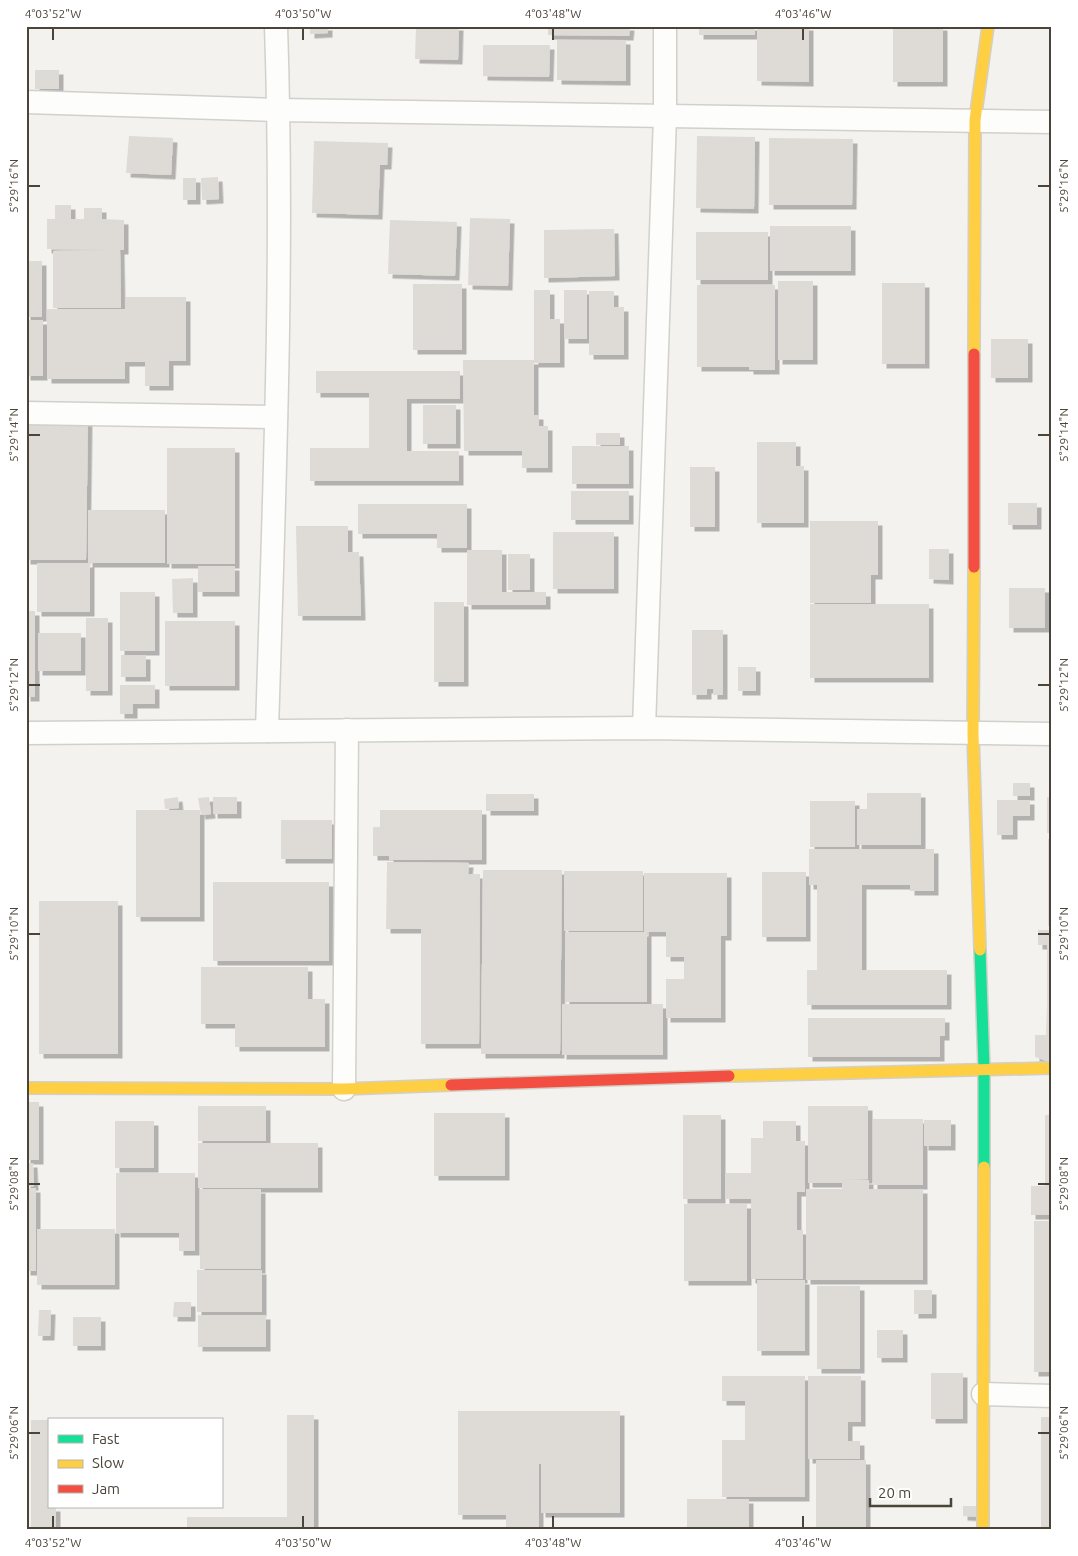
<svg xmlns="http://www.w3.org/2000/svg" width="1078" height="1556" font-family="Ubuntu,sans-serif">
	<style>
		.building { fill: #dedbd6; filter: url(#shadow) }
		.lines { fill: none; stroke-linecap: round; stroke-linejoin: round }
		.street-casing { stroke: #d2d0cb; stroke-width: 25 }
		.fast-casing { stroke: #d3cfc5; stroke-width: 14 }
		.slow-casing { stroke: #d3cfc5; stroke-width: 14 }
		.jam-casing { stroke: #d3cfc5; stroke-width: 14 }
		.street { stroke: #fdfdfc; stroke-width: 22 }
		.fast { stroke: #16e098; stroke-width: 11 }
		.slow { stroke: #ffcf43; stroke-width: 11 }
		.jam { stroke: #f24e42; stroke-width: 11 }
		.ticks { fill: none; stroke: #4b4439; stroke-width: 2 }
		.neatline { fill: none; stroke: #4b4439; stroke-width: 2 }
		.ticks-label { font-size: 12px; text-anchor: middle; fill: #4b4439 }
	</style>
	<defs>
		<filter id="shadow"><feDropShadow dx="4.5" dy="4.5" stdDeviation="0" flood-color="#0004"/></filter>
	</defs>
	<rect width="100%" height="100%" fill="#f4f2ee"/>
	<g class="building">
		<path d="M310,26h18v7l-18,1z"/>
		<path d="M416,26h43l-1,34 -43,-1z"/>
		<path d="M548,26h82l-1,10 -81,-1z"/>
		<rect x="699" y="26" width="56" height="9"/>
		<path d="M757,26h52v56l-52,-1z"/>
		<rect x="893" y="26" width="50" height="56"/>
		<path d="M557,40h69v41l-69,-1z"/>
		<path d="M483,45h67l-1,32 -66,-1z"/>
		<rect x="35" y="70" width="24" height="19"/>
		<path d="M129,136l44,2 -2,37 -45,-2z"/>
		<path d="M697,136l58,1 -1,72 -58,-1z"/>
		<path d="M769,138l84,1 -1,66h-83z"/>
		<path d="M314,141l74,2 -1,22h-7l-2,50 -66,-2z"/>
		<path d="M218,177l1,22 -17,1 -1,-22z"/>
		<rect x="183" y="178" width="13" height="22"/>
		<path d="M55,205h16v14h13v-11h18v11l22,1v30h-4l1,58h-68v-57l59,-1 -65,-1v-30h8z"/>
		<path d="M470,218l40,1 -2,67 -40,-1z"/>
		<path d="M390,220l67,2 -2,54 -67,-2z"/>
		<rect x="770" y="226" width="81" height="45"/>
		<path d="M614,229l1,47 -71,2v-48z"/>
		<rect x="696" y="232" width="72" height="48"/>
		<rect x="26" y="261" width="16" height="56"/>
		<rect x="778" y="281" width="35" height="79"/>
		<rect x="882" y="283" width="43" height="81"/>
		<rect x="413" y="284" width="49" height="66"/>
		<path d="M697,285h78v85h-26v-3h-52z"/>
		<path d="M534,290h16v29h10v44h-26v52h5v11h9v42h-26v-17h-58l-1,-91h71z"/>
		<rect x="564" y="290" width="23" height="49"/>
		<path d="M589,291h25v16h10v48h-35z"/>
		<path d="M125,297h61v64h-17v25h-24v-24h-20v17h-78v-70h78z"/>
		<rect x="26" y="320" width="17" height="56"/>
		<rect x="991" y="339" width="37" height="39"/>
		<path d="M316,371h144v28h-53v52h52v30h-149v-33h59v-55h-53z"/>
		<rect x="423" y="405" width="33" height="39"/>
		<path d="M26,416h62l-2,144h-60z"/>
		<rect x="596" y="433" width="24" height="12"/>
		<path d="M757,442h39v24h8v57h-47z"/>
		<rect x="572" y="446" width="57" height="38"/>
		<rect x="167" y="448" width="68" height="116"/>
		<rect x="690" y="467" width="25" height="60"/>
		<rect x="571" y="491" width="58" height="29"/>
		<rect x="1008" y="503" width="29" height="22"/>
		<path d="M358,504h109v44h-30v-14h-79z"/>
		<rect x="88" y="510" width="77" height="53"/>
		<path d="M810,521h68v54h-7v28h-61z"/>
		<path d="M296,526h52v26h11l2,64h-63z"/>
		<rect x="553" y="532" width="61" height="57"/>
		<path d="M929,549h20v31l-20,-1z"/>
		<path d="M467,550h35v42h44v13h-79z"/>
		<rect x="508" y="554" width="22" height="36"/>
		<rect x="37" y="563" width="53" height="49"/>
		<rect x="198" y="566" width="37" height="26"/>
		<path d="M193,578v35h-20l-1,-34z"/>
		<rect x="1009" y="588" width="36" height="40"/>
		<rect x="120" y="592" width="35" height="59"/>
		<rect x="434" y="602" width="30" height="80"/>
		<rect x="810" y="604" width="119" height="74"/>
		<rect x="26" y="611" width="9" height="86"/>
		<rect x="86" y="618" width="22" height="73"/>
		<rect x="165" y="621" width="70" height="65"/>
		<path d="M692,630h31v65h-10v-6h-6v6h-15z"/>
		<rect x="38" y="633" width="43" height="38"/>
		<rect x="121" y="655" width="25" height="22"/>
		<rect x="738" y="667" width="18" height="24"/>
		<path d="M120,685h35v19h-22v10h-13z"/>
		<rect x="1013" y="783" width="17" height="13"/>
		<path d="M867,793h54v52h-64v-36h10z"/>
		<rect x="486" y="794" width="48" height="17"/>
		<path d="M178,797l1,11 -14,1 -1,-10z"/>
		<path d="M209,797l2,17 -10,1 -3,-17z"/>
		<rect x="213" y="797" width="24" height="17"/>
		<rect x="1047" y="797" width="5" height="36"/>
		<path d="M997,800h33v16h-17v19h-16z"/>
		<rect x="810" y="801" width="45" height="46"/>
		<rect x="136" y="810" width="64" height="107"/>
		<path d="M380,810h102v50h-93v-4h-16v-29h7z"/>
		<rect x="281" y="820" width="51" height="39"/>
		<rect x="1048" y="839" width="4" height="87"/>
		<path d="M809,849h125v42h-24v-6h-48v85h85v35h-140v-35h10v-85h-8z"/>
		<path d="M387,862l82,1 -1,11h12l-1,170h-58v-115h-35z"/>
		<path d="M483,870h79l-2,184h-79z"/>
		<rect x="564" y="871" width="79" height="60"/>
		<rect x="762" y="872" width="44" height="65"/>
		<path d="M644,873h83v63h-6v82h-55v-39h18v-22h-18v-25h-19v70h-82v-70h79z"/>
		<rect x="213" y="882" width="116" height="79"/>
		<rect x="39" y="901" width="79" height="153"/>
		<path d="M1038,930h14v133l-17,-6v-22h11l1,-31v-59h-9z"/>
		<path d="M201,967h107v32h17v48h-90v-23h-34z"/>
		<rect x="562" y="1004" width="101" height="51"/>
		<path d="M808,1018h137v18h-5v21h-132z"/>
		<rect x="26" y="1102" width="13" height="58"/>
		<rect x="198" y="1106" width="68" height="35"/>
		<path d="M808,1106h60v73l-27,1h28v9h54v91h-117v-91h36v-6h-34z"/>
		<rect x="434" y="1113" width="71" height="63"/>
		<rect x="683" y="1115" width="38" height="84"/>
		<path d="M1045,1115h7v100h-21v-29h14z"/>
		<rect x="873" y="1119" width="50" height="66"/>
		<rect x="924" y="1120" width="27" height="26"/>
		<rect x="115" y="1121" width="39" height="47"/>
		<path d="M763,1121h33v20h9v51h-8v38h6v49h-52v-141h12z"/>
		<rect x="198" y="1143" width="120" height="45"/>
		<path d="M26,1163h7l1,23 -8,1z"/>
		<path d="M116,1173h79v78h-16v-18h-63z"/>
		<rect x="725" y="1173" width="26" height="26"/>
		<rect x="26" y="1188" width="10" height="83"/>
		<rect x="200" y="1189" width="61" height="80"/>
		<rect x="684" y="1204" width="63" height="77"/>
		<rect x="1034" y="1221" width="18" height="151"/>
		<rect x="37" y="1229" width="78" height="56"/>
		<rect x="197" y="1270" width="65" height="42"/>
		<rect x="757" y="1280" width="48" height="71"/>
		<rect x="817" y="1286" width="43" height="83"/>
		<rect x="914" y="1290" width="18" height="24"/>
		<path d="M174,1302h17v15h-18z"/>
		<path d="M39,1310h12l-1,26h-12z"/>
		<rect x="198" y="1315" width="68" height="32"/>
		<rect x="73" y="1317" width="28" height="29"/>
		<rect x="877" y="1330" width="26" height="28"/>
		<rect x="931" y="1373" width="32" height="46"/>
		<path d="M722,1376h83v121h-83v-57h23v-39h-23z"/>
		<path d="M808,1376h53v46h-13v19h12v18h-52z"/>
		<path d="M458,1411h162v102h-79v-49h-2v66h-33v-15h-48z"/>
		<path d="M287,1415h27v115h-127v-13h100z"/>
		<rect x="1041" y="1417" width="11" height="113"/>
		<path d="M31,1420h18v87h7v23h-25z"/>
		<rect x="816" y="1460" width="50" height="70"/>
		<rect x="687" y="1499" width="62" height="31"/>
		<path d="M963,1506h15v11l-15,-1z"/>
	</g>
	<g class="lines">
		<defs>
			<g id="street">
				<path d="M26,102l252,8 774,12"/>
				<path d="M26,413l250,4"/>
				<path d="M644,728l21,-612v-90"/>
				<path d="M267,731c7,-235 17,-470 9,-705"/>
				<path d="M26,733l618,-5 408,6"/>
				<path d="M344,1089l3,-359"/>
				<path d="M983,1394l69,2"/>
			</g>
			<path id="fast" d="M980,950l4,118v99"/>
			<g id="slow">
				<path d="M974,354l1,-234 13,-94"/>
				<path d="M974,567l-1,167 7,216"/>
				<path d="M729,1076l323,-8"/>
				<path d="M26,1088l318,1 107,-4"/>
				<path d="M983,1530l1,-363"/>
			</g>
			<g id="jam">
				<path d="M974,567v-213"/>
				<path d="M451,1085l278,-9"/>
			</g>
		</defs>
		<use href="#street" class="street-casing"/>
		<use href="#fast" class="fast-casing"/>
		<use href="#slow" class="slow-casing"/>
		<use href="#jam" class="jam-casing"/>
		<use href="#street" class="street"/>
		<use href="#fast" class="fast"/>
		<use href="#slow" class="slow"/>
		<use href="#jam" class="jam"/>
	</g>
	<path class="ticks" d="M53,28v12M303,28v12M553,28v12M803,28v12M28,186h12M1038,186h12M28,435h12M1038,435h12M28,685h12M1038,685h12M28,934h12M1038,934h12M28,1184h12M1038,1184h12M28,1433h12M1038,1433h12M53,1516v12M303,1516v12M553,1516v12M803,1516v12"/>
	<rect width="1078" height="1556" fill="none" stroke="#ffffff" stroke-width="55"/>
	<rect x="48" y="1418" width="175" height="90" fill="#ffffff" stroke="#b7b4b0"/>
	<rect x="58" y="1435" width="25" height="8" fill="#16e098" stroke="#b7b4b0"/>
	<text x="92" y="1444" font-size="15" fill="#4b4439">Fast</text>
	<rect x="58" y="1460" width="25" height="8" fill="#ffcf43" stroke="#b7b4b0"/>
	<text x="92" y="1468" font-size="15" fill="#4b4439">Slow</text>
	<rect x="58" y="1485" width="25" height="8" fill="#f24e42" stroke="#b7b4b0"/>
	<text x="92" y="1494" font-size="15" fill="#4b4439">Jam</text>
	<path d="M870 1498v8h81v-8" fill="none" stroke="#4b4439" stroke-width="2.5"/>
	<text x="878" y="1498" font-size="15" fill="#4b4439" stroke="#ffffff" stroke-width="4" paint-order="stroke">20 m</text>
	<rect x="28" y="28" width="1022" height="1500" class="neatline"/>
	<g class="ticks-label">
		<text x="53" y="18">4°03'52"W</text>
		<text x="303" y="18">4°03'50"W</text>
		<text x="553" y="18">4°03'48"W</text>
		<text x="803" y="18">4°03'46"W</text>
		<text transform="translate(14 186) rotate(-90)" y="4">5°29'16"N</text>
		<text transform="translate(1064 186) rotate(-90)" y="4">5°29'16"N</text>
		<text transform="translate(14 435) rotate(-90)" y="4">5°29'14"N</text>
		<text transform="translate(1064 435) rotate(-90)" y="4">5°29'14"N</text>
		<text transform="translate(14 685) rotate(-90)" y="4">5°29'12"N</text>
		<text transform="translate(1064 685) rotate(-90)" y="4">5°29'12"N</text>
		<text transform="translate(14 934) rotate(-90)" y="4">5°29'10"N</text>
		<text transform="translate(1064 934) rotate(-90)" y="4">5°29'10"N</text>
		<text transform="translate(14 1184) rotate(-90)" y="4">5°29'08"N</text>
		<text transform="translate(1064 1184) rotate(-90)" y="4">5°29'08"N</text>
		<text transform="translate(14 1433) rotate(-90)" y="4">5°29'06"N</text>
		<text transform="translate(1064 1433) rotate(-90)" y="4">5°29'06"N</text>
		<text x="53" y="1547">4°03'52"W</text>
		<text x="303" y="1547">4°03'50"W</text>
		<text x="553" y="1547">4°03'48"W</text>
		<text x="803" y="1547">4°03'46"W</text>
	</g>
</svg>
